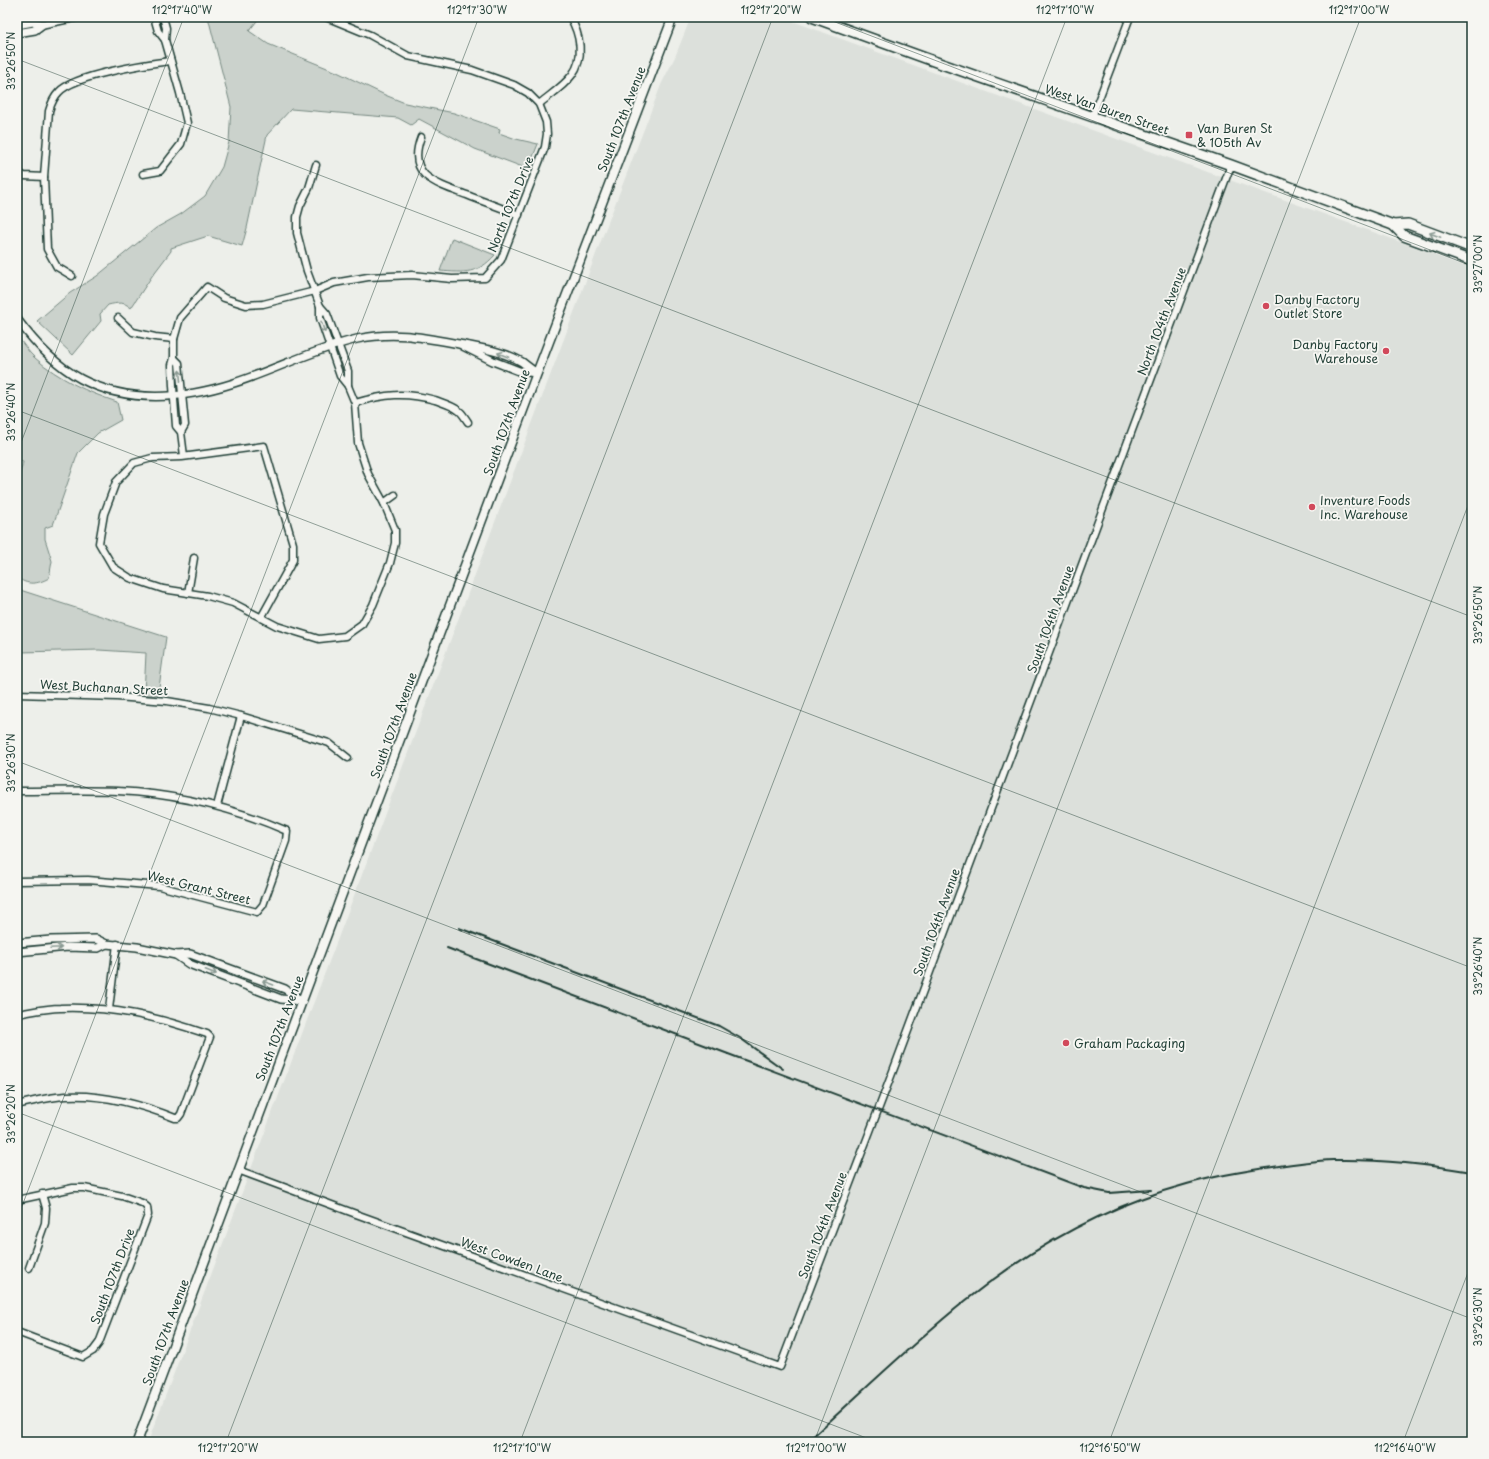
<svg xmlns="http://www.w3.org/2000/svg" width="1489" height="1459" font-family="'Playpen Sans',sans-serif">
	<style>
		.built { fill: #dce0db }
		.green { fill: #cbd2cc; stroke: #758880 }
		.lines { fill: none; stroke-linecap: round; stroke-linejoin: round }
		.minor-casing { stroke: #1f3d34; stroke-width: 9 }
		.tertiary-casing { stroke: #1f3d34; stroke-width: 10 }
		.secondary-casing { stroke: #1f3d34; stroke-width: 11 }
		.primary-casing { stroke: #1f3d34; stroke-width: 12 }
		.minor { stroke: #f6f6f2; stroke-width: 6 }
		.tertiary { stroke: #f6f6f2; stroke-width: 7 }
		.secondary { stroke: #f6f6f2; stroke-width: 8 }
		.primary { stroke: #f6f6f2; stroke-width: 9 }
		.rail { stroke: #1f3d34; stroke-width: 2 }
		.oneway { stroke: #8a9a93 }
		.ticks { fill: none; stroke: #1f3d34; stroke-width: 1; stroke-opacity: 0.45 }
		.poi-dot { fill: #d1495b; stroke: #f6f6f2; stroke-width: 1.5 }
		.labels { text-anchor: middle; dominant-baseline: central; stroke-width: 3.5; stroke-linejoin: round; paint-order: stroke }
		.street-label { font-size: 12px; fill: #1f3d34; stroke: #f6f6f2 }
		.poi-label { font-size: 12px; fill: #1f3d34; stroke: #f6f6f2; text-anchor: start }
		.neatline { fill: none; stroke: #1f3d34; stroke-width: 1.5 }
		.ticks-label { font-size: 10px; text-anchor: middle; fill: #1f3d34 }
	</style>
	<rect width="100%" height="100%" fill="#edefea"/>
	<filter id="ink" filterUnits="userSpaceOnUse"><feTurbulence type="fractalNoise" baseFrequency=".025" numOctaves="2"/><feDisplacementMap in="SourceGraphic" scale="8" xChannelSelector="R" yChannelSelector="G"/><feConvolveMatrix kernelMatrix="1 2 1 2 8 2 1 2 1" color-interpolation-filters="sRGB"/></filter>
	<g filter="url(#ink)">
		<path class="built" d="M691,17h90l691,251v1174h-1324l454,-1204 59,-153 14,-28z"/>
		<g class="green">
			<path d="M208,17h52l-11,14 19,13 69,28 48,23 20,8 49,10 46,16 -1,4 17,6 22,5 -10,25 -53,-20 -56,-30 -8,6 -13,-7 -107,-9 -24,26 -20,93 -5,18 -34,-10 -37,12v3l-19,25 -21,32c-7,-7 -14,-5 -23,-3l-8,9 1,7 -28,34 -36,-34 33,-28 27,-17 59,-48 25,-14 24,-18 17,-29 7,-25 2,-35z"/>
			<path d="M452,238l43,17c-17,19 -30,18 -55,16z"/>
			<path d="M17,336c6,7 11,16 18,22 24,21 52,34 82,44l4,18 -23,13 -20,20 -25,72 -8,3v11l7,22 -3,17c-11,6 -22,8 -32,-1v-42l3,-27c-8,-11 0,-34 3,-46l-6,-3z"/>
			<path d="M17,589l149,48 -8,58h-14l2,-42 -47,-3 -78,2v39h-4z"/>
		</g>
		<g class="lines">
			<defs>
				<g id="minor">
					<path d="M163,17l3,11 -1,12"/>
					<path d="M539,104c11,-9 25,-18 33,-29 13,-17 8,-41 -2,-58"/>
					<path d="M1092,117l38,-100"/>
					<path d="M421,137c-5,13 -7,27 4,38 11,10 28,15 42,20 17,7 35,13 52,20"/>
					<path d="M17,172l7,4 20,1"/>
					<path d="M143,174l17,-3 21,-27 6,-21 -7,-30 -15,-53 -7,-9 -4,-14"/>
					<path d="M72,276l-15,-9 -10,-18 -3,-72 5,-66c2,-7 5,-14 10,-19 15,-17 87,-28 111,-31"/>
					<path d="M320,306l7,8 21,57v15"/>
					<path d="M118,318l15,14 22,5 19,2"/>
					<path d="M174,358l5,5 6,62 -4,7"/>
					<path d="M355,403c30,-9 50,-11 80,-3 8,3 16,5 23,10 4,2 7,8 10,12"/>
					<path d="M184,456l-3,-24 -5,-6 -3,-40 -1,-21 2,-7v-19l6,-21 27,-31 17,11 22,7 17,-1 52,-13 19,-8 34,-6 44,-2 40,4 33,-1 16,-18 44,-113 2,-13 -1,-12 -7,-18 -11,-11 -14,-8 -42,-15 -64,-14 -38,-21 -44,-18"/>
					<path d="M384,503l11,-8"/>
					<path d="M188,593l6,-35"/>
					<path d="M261,618l32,-58v-16l-29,-98 -82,11 -30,1 -18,5 -18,19 -12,32 -5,29 14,24 17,11 33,11 45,7 25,7 44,23 42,13 26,-3 17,-12 11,-19 17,-42 5,-20v-13l-11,-27 -16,-29 -10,-31 -3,-40 -7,-17 -8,-10 -20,-58v-12l-13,-35 -10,-38v-16l3,-11 9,-18 7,-23"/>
					<path d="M17,694l100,3 50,4 42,7 32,8 88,27 19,15"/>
					<path d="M17,791c34,0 68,-1 101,0 58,3 116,17 169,40l-1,10 -23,64 -6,7 -98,-26 -71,-6 -71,1"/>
					<path d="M217,806l24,-90"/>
					<path d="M109,1009l8,-65"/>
					<path d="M17,1014c14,-2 29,-6 43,-6 53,-2 97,9 147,26l3,3 -29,77 -3,4h-3c-35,-14 -71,-24 -109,-22 -16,1 -33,5 -49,9"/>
					<path d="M238,1170l118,44 424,153 116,-304 335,-898"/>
					<path d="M17,1200l56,-12h11l38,8 20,7 5,4 1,8 -49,128 -6,8 -10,6 -66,-25"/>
					<path d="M29,1268l16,-45 1,-15 -4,-14"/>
				</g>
				<g id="tertiary">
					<path d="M17,25l16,-3 10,2 34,-7"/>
					<path d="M17,33l18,-3 8,-6"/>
					<path d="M17,319c17,23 38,46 64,60 48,25 103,20 153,4 41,-13 80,-34 123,-44 37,-8 65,-2 102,5 20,4 45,7 63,18 5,4 10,8 15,11"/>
					<path d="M463,346l30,15 26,10 18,2"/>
					<path d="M17,943l34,-3 45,-1 10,5 31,3 39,8 14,-1 95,35 17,12"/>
					<path d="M17,952l51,-5 30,1 8,-4"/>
					<path d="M176,955l13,9 92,35 20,2"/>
				</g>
				<path id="secondary" d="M137,1442l400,-1069 136,-356"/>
				<g id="primary">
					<path d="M812,17l127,46 292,102 162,60 15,-1 64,24"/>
					<path d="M1393,225l11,11 68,25"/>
				</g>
			</defs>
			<use href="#minor" class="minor-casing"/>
			<use href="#tertiary" class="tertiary-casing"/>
			<use href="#secondary" class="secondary-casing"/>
			<use href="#primary" class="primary-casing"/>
			<use href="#minor" class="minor"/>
			<use href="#tertiary" class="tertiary"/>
			<use href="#secondary" class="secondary"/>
			<use href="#primary" class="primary"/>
			<g class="rail">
				<path d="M459,928l260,98 21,12 43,31"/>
				<path d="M447,948l637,240 25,5 42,-3"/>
				<path d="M807,1442c52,-47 103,-97 158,-141 65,-52 141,-95 222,-117 28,-8 57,-13 86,-17 19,-3 40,-6 60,-7 47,-1 93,4 139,12"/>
			</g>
		</g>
		<defs><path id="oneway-shaft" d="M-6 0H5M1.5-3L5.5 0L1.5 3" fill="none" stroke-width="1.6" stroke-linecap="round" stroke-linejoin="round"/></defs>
		<g class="oneway">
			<use href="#oneway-shaft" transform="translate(1435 235) rotate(-159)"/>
			<use href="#oneway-shaft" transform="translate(323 327) rotate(71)"/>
			<use href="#oneway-shaft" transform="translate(503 355) rotate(-159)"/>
			<use href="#oneway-shaft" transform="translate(180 376) rotate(-95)"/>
			<use href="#oneway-shaft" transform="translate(56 948) rotate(-3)"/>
			<use href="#oneway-shaft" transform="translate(211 972) rotate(21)"/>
			<use href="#oneway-shaft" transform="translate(268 983) rotate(-160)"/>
		</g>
	</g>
	<path class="ticks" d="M822,17l650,249M17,59l1455,558M17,410l1455,558M17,453l167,-436M17,761l1455,558M17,1112l860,330M17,1219l462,-1202M226,1442l547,-1425M520,1442l547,-1425M814,1442l547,-1425M1109,1442l363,-947M1403,1442l69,-180"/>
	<g class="poi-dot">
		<rect x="1185" y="131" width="8" height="8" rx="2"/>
		<circle cx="1266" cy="306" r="4"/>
		<circle cx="1386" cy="351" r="4"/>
		<circle cx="1312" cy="507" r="4"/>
		<circle cx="1066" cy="1043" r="4"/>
	</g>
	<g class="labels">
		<g class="street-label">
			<text transform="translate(1107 109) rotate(19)">West Van Buren Street</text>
			<text transform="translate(621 119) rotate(-69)">South 107th Avenue</text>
			<text transform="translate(510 204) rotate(-68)">North 107th Drive</text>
			<text transform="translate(1161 321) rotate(-69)">North 104th Avenue</text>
			<text transform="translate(506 422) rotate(-70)">South 107th Avenue</text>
			<text transform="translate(1050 619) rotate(-70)">South 104th Avenue</text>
			<text transform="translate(104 687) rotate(3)">West Buchanan Street</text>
			<text transform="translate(393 725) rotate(-70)">South 107th Avenue</text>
			<text transform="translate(199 887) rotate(14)">West Grant Street</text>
			<text transform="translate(936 922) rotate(-70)">South 104th Avenue</text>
			<text transform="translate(279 1028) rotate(-69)">South 107th Avenue</text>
			<text transform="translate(822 1225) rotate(-69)">South 104th Avenue</text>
			<text transform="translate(512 1259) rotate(20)">West Cowden Lane</text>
			<text transform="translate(112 1276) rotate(-69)">South 107th Drive</text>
			<text transform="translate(165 1332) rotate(-70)">South 107th Avenue</text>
		</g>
		<g class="poi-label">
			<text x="1197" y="128">Van Buren St<tspan x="1197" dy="14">&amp; 105th Av</tspan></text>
			<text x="1274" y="299">Danby Factory<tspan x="1274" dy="14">Outlet Store</tspan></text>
			<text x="1378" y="344" text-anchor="end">Danby Factory<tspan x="1378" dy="14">Warehouse</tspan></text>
			<text x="1320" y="500">Inventure Foods<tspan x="1320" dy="14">Inc. Warehouse</tspan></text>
			<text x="1074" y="1043">Graham Packaging</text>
		</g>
	</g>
	<rect width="1489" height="1459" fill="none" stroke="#f6f6f2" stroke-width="44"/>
	<rect x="22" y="22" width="1445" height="1415" class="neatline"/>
	<g class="ticks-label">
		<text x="182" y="14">112°17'40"W</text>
		<text x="477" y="14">112°17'30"W</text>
		<text x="771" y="14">112°17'20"W</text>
		<text x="1065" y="14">112°17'10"W</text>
		<text x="1359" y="14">112°17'00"W</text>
		<text transform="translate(11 61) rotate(-90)" y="4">33°26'50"N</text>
		<text transform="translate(1478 264) rotate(-90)" y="4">33°27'00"N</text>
		<text transform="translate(11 412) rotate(-90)" y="4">33°26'40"N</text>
		<text transform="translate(1478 615) rotate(-90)" y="4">33°26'50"N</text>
		<text transform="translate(11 763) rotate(-90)" y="4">33°26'30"N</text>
		<text transform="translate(1478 966) rotate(-90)" y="4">33°26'40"N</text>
		<text transform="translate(11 1114) rotate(-90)" y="4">33°26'20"N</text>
		<text transform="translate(1478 1317) rotate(-90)" y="4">33°26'30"N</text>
		<text x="228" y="1452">112°17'20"W</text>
		<text x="522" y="1452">112°17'10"W</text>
		<text x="816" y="1452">112°17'00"W</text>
		<text x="1110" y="1452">112°16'50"W</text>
		<text x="1405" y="1452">112°16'40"W</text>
	</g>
</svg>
